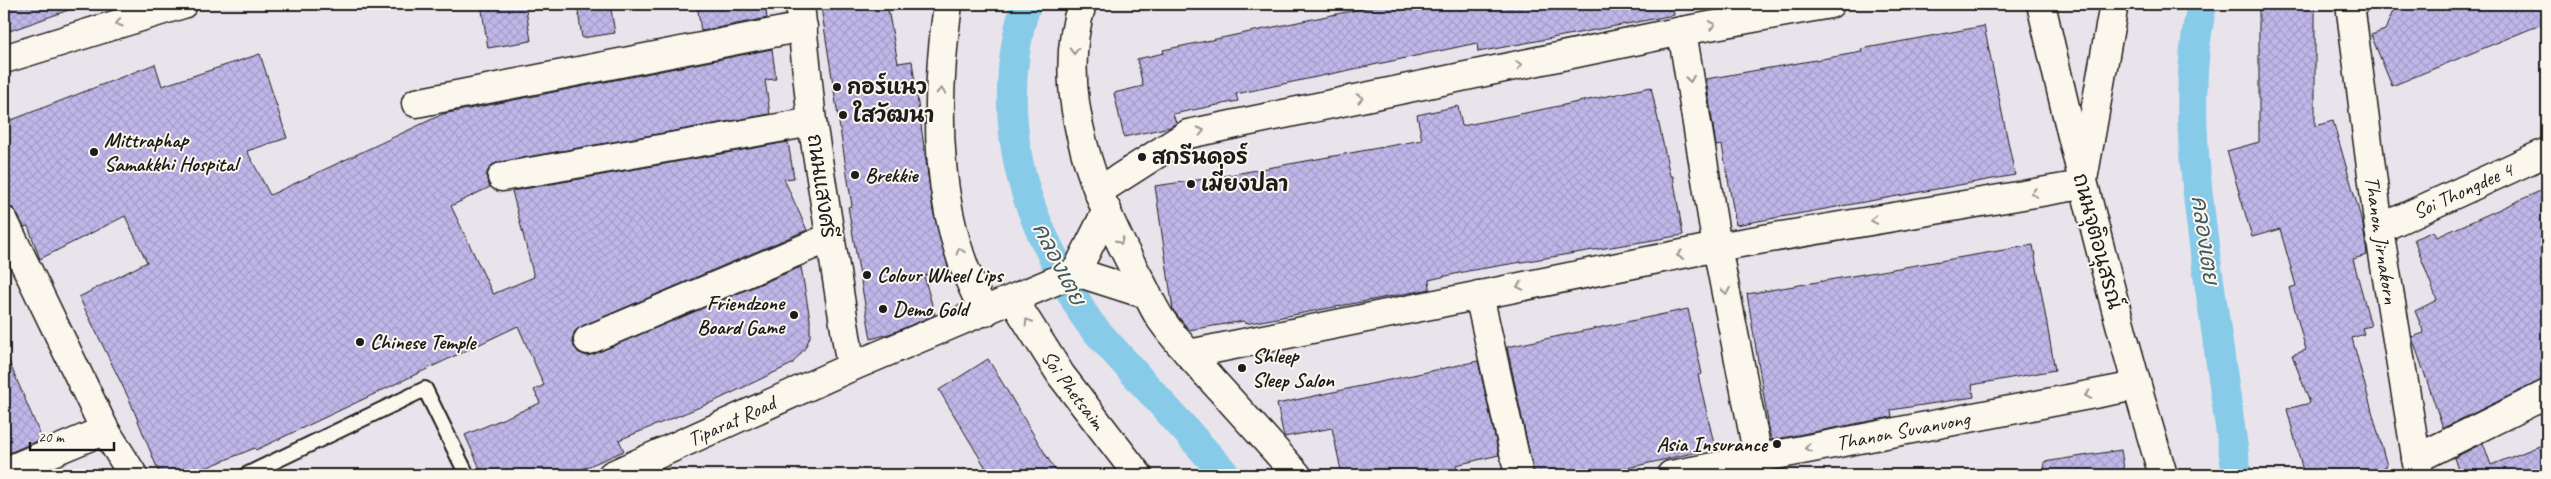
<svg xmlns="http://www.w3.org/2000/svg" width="2551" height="479" font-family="Caveat,'Playpen Sans Thai',sans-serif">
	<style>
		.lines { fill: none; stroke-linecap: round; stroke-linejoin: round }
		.canal { stroke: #88cbe9; stroke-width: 30 }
		.building { fill: url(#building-cross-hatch); stroke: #1c1c1c }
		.service-casing { stroke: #1c1c1c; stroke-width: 18 }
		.minor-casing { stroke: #1c1c1c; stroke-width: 31 }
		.tertiary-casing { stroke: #1c1c1c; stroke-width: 31 }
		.service { stroke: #fbf7ec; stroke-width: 14 }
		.minor { stroke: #fbf7ec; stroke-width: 28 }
		.tertiary { stroke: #fbf7ec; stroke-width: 28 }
		.oneway { stroke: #97948e }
		.poi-dot { fill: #1c1c1c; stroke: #fbf7ec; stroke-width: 2 }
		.labels { text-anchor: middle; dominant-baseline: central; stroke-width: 4; stroke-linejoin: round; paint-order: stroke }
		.poi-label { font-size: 21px; font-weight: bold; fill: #1c1c1c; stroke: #fbf7ec; text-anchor: start }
		.street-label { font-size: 21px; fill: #1c1c1c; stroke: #fbf7ec }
		.water-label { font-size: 22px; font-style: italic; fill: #425964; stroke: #fbf7ec }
	</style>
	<defs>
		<pattern id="building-cross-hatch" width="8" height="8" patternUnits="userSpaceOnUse" patternTransform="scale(1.25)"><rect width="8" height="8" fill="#c0b7e9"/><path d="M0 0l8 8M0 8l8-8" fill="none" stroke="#a49dc7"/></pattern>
	</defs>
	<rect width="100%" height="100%" fill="#e9e4eb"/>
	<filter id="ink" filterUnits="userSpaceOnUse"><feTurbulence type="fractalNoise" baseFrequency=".02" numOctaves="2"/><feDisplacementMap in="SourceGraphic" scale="10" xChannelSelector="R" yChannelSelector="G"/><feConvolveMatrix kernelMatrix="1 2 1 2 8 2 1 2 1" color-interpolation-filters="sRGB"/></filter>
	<g filter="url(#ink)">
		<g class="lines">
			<g class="canal">
				<path d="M1026,4c-22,69 -18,149 10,216 13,32 30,62 46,92l9,13 135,150"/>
				<path d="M2202,4c-18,83 -8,166 3,249 10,74 21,148 32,222"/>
			</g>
		</g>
		<g class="building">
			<path d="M4,4h72l1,3 -73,26z"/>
			<path d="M481,4h44l6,37 -43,7z"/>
			<path d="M577,4h33l5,29 -33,5z"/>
			<path d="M697,4h68l2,14 -66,13z"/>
			<path d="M849,4h38l11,59 14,-2 21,150 16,59 -25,6 11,39 -43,18 -21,6 -23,-132 4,-1 -31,-199z"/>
			<path d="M1385,4h288l1,11 -196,37 -1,-9 -241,51 2,7 -65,13 3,9 -6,4 -46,10 -10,-44 29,-7 -6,-27 27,-6 -1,-3z"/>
			<path d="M2259,4h56v122l18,-5 30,104 4,30 -14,4 18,67 -9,2 2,6 -12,4 35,128 -3,1 2,8h-82l-17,-66 23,-6 -18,-48 14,-5 -17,-62 7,-2 -16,-57 -28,8 -25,-86 32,-9z"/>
			<path d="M2396,4h151v18l-155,64 -21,-51 14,-5z"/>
			<path d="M1984,26l31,149 -279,50 -14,-80 -6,1 -10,-67 156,-27 -1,-3z"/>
			<path d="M772,49l4,30 -11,1 5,34 -271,48 -7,3 -5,7v8l3,7 -39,19 42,88 41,-17 -22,-86 276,-49 6,36 -10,1 23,51 -225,96 -7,5 -3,8 2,8 5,6 8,3 7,-2 207,-87 9,52v18l-5,11 -13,16 -77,37 -96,39 5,11 -56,24h-85l-18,-40 75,-32 -6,-13 10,-5 -26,-59 -262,124 -1,-2 -67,27h-28l-30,-74 -51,-104 68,-35 -22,-46 -85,43 -12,-33 -4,1 -11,-19 -9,-2v-83l151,-59 7,22 98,-32 27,84 -40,13 23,44 173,-81z"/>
			<path d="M1651,87l19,89h3l10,59 -215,36 -39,9 1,9 -185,35 -1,-3 -55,9 -16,-20 -18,-124 63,-9 204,-37 -5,-25 41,-9 4,20z"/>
			<path d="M2547,188v190l-104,50 -31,-91 12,-4 -9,-22 22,-11 -23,-61 20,-8 3,6z"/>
			<path d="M2033,245l22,125 -83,15 2,12 -83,13 1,7 -121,23 -24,-146z"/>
			<path d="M1688,309l14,65 -4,1 17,73 -118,27h-63l-27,-128z"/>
			<path d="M4,350l38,89 -38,16z"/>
			<path d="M988,359l70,116h-68l-51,-85z"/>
			<path d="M1478,361l21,94 -43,10 2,10h-116l-10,-47 -48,9 -7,-33z"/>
			<path d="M2483,443l8,22 56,-22v32h-87l-6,-17z"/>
			<path d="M2121,450l4,25h-80l-1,-13z"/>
			<path d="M54,468l2,7h-19z"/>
		</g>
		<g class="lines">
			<defs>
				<path id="service" d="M246,475l179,-86 42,86"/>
				<g id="minor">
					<path d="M800,4l12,118 39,245"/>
					<path d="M948,4c-14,102 -15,216 37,308"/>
					<path d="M1082,4c-29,89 14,196 57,274 7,13 13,28 21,40 15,22 34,42 51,61 29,32 58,64 86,96"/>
					<path id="s1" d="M2350,4l29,225 40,246"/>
					<path d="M1682,31l35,216 41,210"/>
					<path d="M4,59l179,-55"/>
					<path d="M416,103l387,-76"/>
					<path d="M502,177l310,-55"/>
					<path d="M1099,191l89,-57 494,-103 148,-27"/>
					<path d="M1107,210l-31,62 72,23"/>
					<path id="s2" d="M2379,229l168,-77"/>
					<path d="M1479,295l40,180"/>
					<path id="s3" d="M1013,299l48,76 77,100"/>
					<path d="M588,340l241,-102"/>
					<path d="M1189,354l528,-107 365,-62 32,-181"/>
					<path d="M2416,459l131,-65"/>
					<path d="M4,472l101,-42"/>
					<path id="s4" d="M1671,475l465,-89"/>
				</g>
				<g id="tertiary">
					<path d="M2041,4c36,158 75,315 122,471"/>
					<path d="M4,221l101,209 28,45"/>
					<path id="s5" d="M612,475l239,-108 225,-95"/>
				</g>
			</defs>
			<use href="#service" class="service-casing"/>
			<use href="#minor" class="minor-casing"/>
			<use href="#tertiary" class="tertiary-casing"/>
			<use href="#service" class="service"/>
			<use href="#minor" class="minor"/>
			<use href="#tertiary" class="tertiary"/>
		</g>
		<defs><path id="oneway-chevron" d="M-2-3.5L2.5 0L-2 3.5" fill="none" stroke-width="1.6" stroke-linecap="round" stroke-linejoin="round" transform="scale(1.25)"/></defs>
		<g class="oneway">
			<use href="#oneway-chevron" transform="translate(119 23) rotate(163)"/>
			<use href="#oneway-chevron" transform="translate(1712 25) rotate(-10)"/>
			<use href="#oneway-chevron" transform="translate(1074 51) rotate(91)"/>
			<use href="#oneway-chevron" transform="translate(1519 65) rotate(-12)"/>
			<use href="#oneway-chevron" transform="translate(1690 79) rotate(81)"/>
			<use href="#oneway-chevron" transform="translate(941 91) rotate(-88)"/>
			<use href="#oneway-chevron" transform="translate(1360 98) rotate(-12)"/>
			<use href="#oneway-chevron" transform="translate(1201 131) rotate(-12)"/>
			<use href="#oneway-chevron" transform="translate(2034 193) rotate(170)"/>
			<use href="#oneway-chevron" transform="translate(1874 220) rotate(170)"/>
			<use href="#oneway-chevron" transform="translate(1120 241) rotate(67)"/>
			<use href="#oneway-chevron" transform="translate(960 251) rotate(-106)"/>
			<use href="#oneway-chevron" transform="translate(1680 255) rotate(169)"/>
			<use href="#oneway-chevron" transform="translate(1520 286) rotate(169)"/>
			<use href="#oneway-chevron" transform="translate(1726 291) rotate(79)"/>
			<use href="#oneway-chevron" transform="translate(1028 322) rotate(-122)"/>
			<use href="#oneway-chevron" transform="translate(2088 395) rotate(169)"/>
			<use href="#oneway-chevron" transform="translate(1808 448) rotate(169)"/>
		</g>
	</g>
	<g class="poi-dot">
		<circle cx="837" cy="87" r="5"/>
		<circle cx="843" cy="115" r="5"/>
		<circle cx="94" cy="152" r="5"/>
		<circle cx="1142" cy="157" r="5"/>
		<circle cx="855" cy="175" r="5"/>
		<circle cx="1191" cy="184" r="5"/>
		<circle cx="867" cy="275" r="5"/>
		<circle cx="883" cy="309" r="5"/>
		<circle cx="794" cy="315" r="5"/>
		<circle cx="360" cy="342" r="5"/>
		<circle cx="1242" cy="368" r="5"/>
		<circle cx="1777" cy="444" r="5"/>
	</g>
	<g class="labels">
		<g class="poi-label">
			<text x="847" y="87">กอร์แนว</text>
			<text x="853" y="115">ใสวัฒนา</text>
			<text x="104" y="140">Mittraphap<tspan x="104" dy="24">Samakkhi Hospital</tspan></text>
			<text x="1152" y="157">สกรีนดอร์</text>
			<text x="865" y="175">Brekkie</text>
			<text x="1201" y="184">เมี่ยงปลา</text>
			<text x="877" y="275">Colour Wheel Lips</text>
			<text x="784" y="303" text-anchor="end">Friendzone<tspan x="784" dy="24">Board Game</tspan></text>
			<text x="893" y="309">Demo Gold</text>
			<text x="370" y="342">Chinese Temple</text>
			<text x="1252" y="356">Shleep<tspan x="1252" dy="24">Sleep Salon</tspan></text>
			<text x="1767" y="444" text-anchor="end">Asia Insurance</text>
		</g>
		<g class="street-label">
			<text transform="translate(822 186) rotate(82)">ถนนเเสงศรี</text>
			<text stroke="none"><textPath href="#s2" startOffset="92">Soi Thongdee 4</textPath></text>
			<text stroke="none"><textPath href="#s1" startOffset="238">Thanon Jirnakorn</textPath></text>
			<text transform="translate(2098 241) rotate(75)">ถนนจุติอนุสรณ์</text>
			<text stroke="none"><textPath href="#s3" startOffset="109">Soi Phetsaim</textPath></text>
			<text stroke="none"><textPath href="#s5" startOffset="131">Tiparat Road</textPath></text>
			<text stroke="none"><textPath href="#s4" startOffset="236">Thanon Suvanvong</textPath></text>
		</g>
		<g class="water-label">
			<text transform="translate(2205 240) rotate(82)">คลองเตย</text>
			<text transform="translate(1059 264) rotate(63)">คลองเตย</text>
		</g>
	</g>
	<rect width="2551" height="479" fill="none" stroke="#fbf7ec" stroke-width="20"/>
	<rect x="10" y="10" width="2531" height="459" fill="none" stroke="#1c1c1c" stroke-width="2" filter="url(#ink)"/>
	<path d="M30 442v8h84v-8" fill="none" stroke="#1c1c1c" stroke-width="2.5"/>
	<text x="38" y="442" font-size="15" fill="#1c1c1c" stroke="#fbf7ec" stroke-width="4" paint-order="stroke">20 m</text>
</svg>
